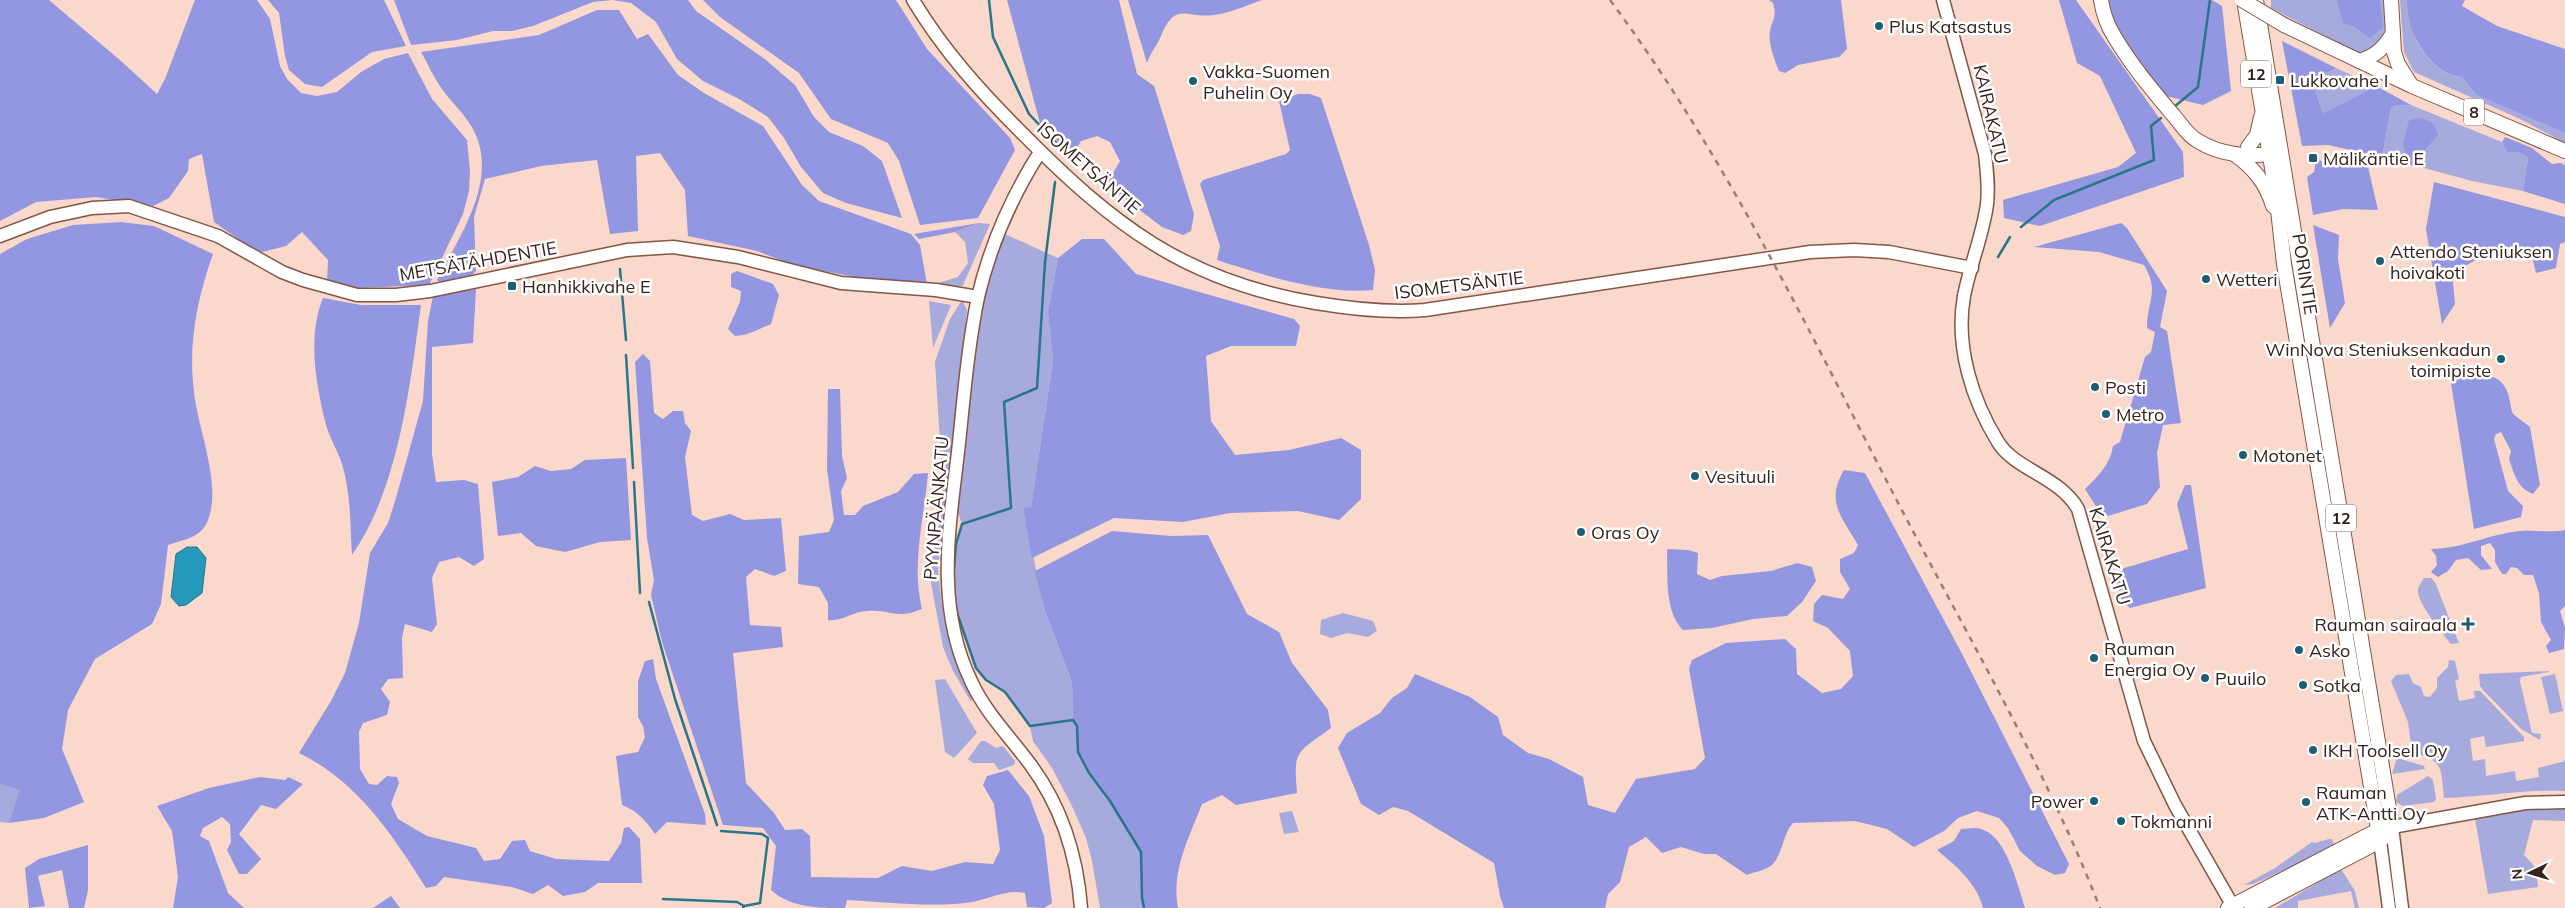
<svg xmlns="http://www.w3.org/2000/svg" width="2565" height="908" font-family="Mulish,sans-serif">
	<style>
		.green { fill: #a7aadd }
		.forest { fill: #9396e0 }
		.water { fill: #2599b9; stroke: #2a7589 }
		.lines { fill: none; stroke-linecap: round; stroke-linejoin: round }
		.stream { stroke: #2a7589; stroke-width: 2.5 }
		.secondary-casing { stroke: #855543; stroke-width: 15 }
		.trunk-casing { stroke: #855543; stroke-width: 16 }
		.secondary { stroke: #fff; stroke-width: 12 }
		.trunk { stroke: #fff; stroke-width: 14 }
		.rail { stroke: #997e73; stroke-width: 2.5; stroke-dasharray: 6 6; stroke-linecap: butt }
		.trunk-bridge-casing { stroke: #855543; stroke-width: 16; stroke-linecap: butt }
		.trunk-bridge { stroke: #fff; stroke-width: 14 }
		.poi-dot { fill: #1c5f72; stroke: #fff; stroke-width: 2 }
		.labels { text-anchor: middle; dominant-baseline: central; stroke-width: 5; stroke-linejoin: round; paint-order: stroke }
		.shield { fill: #fff; stroke: #72645f; stroke-width: 1 }
		.shield-label { font-size: 16px; font-weight: bold; fill: #36221a }
		.poi-label { font-size: 18px; fill: #36221a; stroke: #fff; text-anchor: start }
		.street-label { font-size: 18px; fill: #36221a; stroke: #fff }
	</style>
	<rect width="100%" height="100%" fill="#fad8cb"/>
	<g class="green">
		<path d="M2271,0h112c6,23 4,54 -27,52l-85,-44z"/>
		<path d="M2400,0h6c2,10 2,22 6,31 9,20 26,46 50,46l14,18 89,38v10l-45,-24 -106,-47 -10,-20z"/>
		<path d="M2336,68l40,18 -53,27 -11,-32z"/>
		<path d="M2396,105h15l91,37 5,10h12l9,6 -5,33 -51,-10 -55,-15 1,-8 20,-24 -31,22 -2,8 -23,-7 9,-49z"/>
		<path d="M979,223l11,1 -27,61 -4,2 -21,-4 20,-6 10,-14 -3,-21 -10,-10z"/>
		<path d="M1007,235l51,23 -10,54 5,49 -22,146 -8,2 22,102 27,71 1,38 4,6 1,26 11,21 21,28 31,51 1,46 2,10h-44l-8,-47 -6,-23 -15,-34 -19,-36 -19,-27 -3,-15 -13,-18 -12,-16 -19,-12 -10,-12 -21,-58 -4,-27 5,-39 6,-20 -5,-14 15,-147 13,-73 19,-54z"/>
		<path d="M962,300l5,10 -29,258c4,49 11,87 34,130l-1,4 -18,-31 -10,-24 -12,-64 1,-22 8,-42 2,-45 -7,-112 15,-43z"/>
		<path d="M929,301l22,4 -18,43z"/>
		<path d="M2424,578h7l4,4 24,61 -8,1c-8,-10 -35,-42 -33,-55 1,-4 4,-8 6,-11z"/>
		<path d="M1343,613l30,8 4,10 -9,6 -21,-4 -16,5 -11,-4 1,-14z"/>
		<path d="M2449,660l6,1 4,18 -4,2 4,20 16,-3 -1,-7h6l44,46v4l-38,6 -2,-11 -14,3 3,22 12,-2 1,17 29,-5 1,10 23,-4 -1,-9 27,-7v30c-41,-2 -80,6 -121,7 -3,-30 0,-37 -32,-46l-4,-30 -17,-41 5,-6 13,-1 4,9 8,4 3,9 6,1 7,-9v-10l11,-11z"/>
		<path d="M2549,671v1l-28,5 -1,4 12,52 9,1 -1,6 -19,-11 -37,-38 -4,-5 -1,-12z"/>
		<path d="M2555,674l8,37 -13,3 -9,-37z"/>
		<path d="M945,679l32,54 -23,25 -9,-6 -10,-72z"/>
		<path d="M981,741h4l11,7 7,-2 12,15 -1,4 -15,5 -5,-7h-21l-5,-4z"/>
		<path d="M2397,758l27,8 1,3 -33,5z"/>
		<path d="M2428,776l5,4 3,19 -2,3 -31,4 -7,-4 1,-7z"/>
		<path d="M0,784l21,6 -12,33 -9,-1z"/>
		<path d="M2534,808h31v13l-32,-1 -9,35 12,13 2,19 -50,7 -13,-75z"/>
		<path d="M1292,811l7,21 -15,2 -5,-21z"/>
		<path d="M2329,839h3l3,8 -82,37 -9,1 31,-17 37,-26 3,1z"/>
		<path d="M2341,869l14,22 4,17h-4l-4,-17 -53,10v7h-23z"/>
	</g>
	<g class="forest">
		<path d="M0,0h49l72,61 36,33 8,-15 30,-79h62l13,19 10,47 7,13 14,14 16,3 20,-4 24,-20 23,-13 24,-6 24,46 35,41 3,32 -1,19 -6,23 -34,71 -73,3 -29,-6 1,-22 -26,-28 -16,14 -28,7 -44,-31 -12,-68 -13,5 -1,12 -19,27 -16,8 -57,-9 -60,5 -36,19z"/>
		<path d="M268,0h116l22,46 -34,6 -50,35 -17,-3 -16,-14 -4,-14 -6,-43z"/>
		<path d="M394,0h294l8,11 70,49 29,25 19,32 15,15 34,14 19,15 20,57 -56,-15 -23,-10 -22,-26 -17,-29 -16,-21 -27,-17 -38,-19 -26,-22 -21,-37 -25,-19 -19,-3 -19,2 -60,24 -21,5h-19l-36,9 -46,5z"/>
		<path d="M703,0h193l31,49 83,89 5,12 -37,68 -58,7 -21,-64 -11,-18 -57,-24 -32,-46 -79,-56z"/>
		<path d="M1007,0h112l18,74 17,12 40,128 -3,17 -8,4 -21,-8 -59,-45 9,-7 8,-14 -10,-19 -13,-6 -16,5 -6,10h-6l-28,-24z"/>
		<path d="M1128,0h134c-15,5 -32,13 -48,15 -28,4 -38,-15 -53,21 -4,10 -11,17 -14,27z"/>
		<path d="M1769,0h72l6,49 -8,8 -41,8 -13,8 -6,-2c-5,-12 -11,-28 -9,-40 3,-13 7,-14 3,-28z"/>
		<path d="M2059,0h17l107,152 1,25 -144,49 -36,-8 -1,-18 115,-33 18,-14 -36,-77 -23,-13z"/>
		<path d="M2106,0h106l10,6 9,85 -28,14 -37,-9 -13,-15 -40,-58z"/>
		<path d="M2337,0h43l3,27 -13,11 -15,-11 -12,-4z"/>
		<path d="M2406,0h59l-3,6 35,20 68,23v84l-89,-38 -14,-18c-24,-1 -40,-25 -50,-46 -4,-9 -4,-21 -6,-31z"/>
		<path d="M597,10h22l18,29 11,-5 30,41 26,18 59,33 39,59 17,16 92,33 9,11 7,39 -54,-1 -23,-7 -54,-10 -39,-15 -69,-15 -3,-46 -25,-37 -24,3 2,75 -28,3 -13,-74 -56,6 -56,13 -11,38 2,54 -6,6 -29,6 -4,-3c22,-43 62,-99 37,-149 -8,-16 -22,-28 -32,-42 -8,-11 -14,-25 -21,-37l118,-17z"/>
		<path d="M2282,41l54,27 -24,13 11,32 53,-27 35,19h-15l-5,3 -9,49 -54,-12 -26,1z"/>
		<path d="M1298,94h12l11,4 48,147 6,25 -2,20c-50,5 -109,-15 -156,-30l3,-14 -20,-62 3,-4 83,-26 4,-4 -11,-49z"/>
		<path d="M2421,118c10,3 15,6 17,17l-20,23 -1,8 -12,-2 2,-8 -4,-11 6,-25z"/>
		<path d="M2505,137l27,11 20,16 9,-1 4,2v39l-42,-13 5,-33 -9,-6h-12l-5,-10z"/>
		<path d="M2316,160l52,7 10,43 -35,-1 -30,6 -6,-38 7,-5z"/>
		<path d="M2434,182l131,35v25l-5,2 -4,24 -20,5 -4,-17 -22,5 -25,-6 -33,18 3,31 -13,20 -16,-95z"/>
		<path d="M121,222l33,4 59,28c-16,45 -25,90 -19,138 4,38 28,92 14,128 -7,18 -23,19 -40,25l-7,59 -9,20 -57,35 -27,51 -6,39 22,53 -40,16 -35,5 11,-33 -20,-6v-530l27,-15 46,-14z"/>
		<path d="M979,223l-24,9 -36,7 -5,-5z"/>
		<path d="M2121,223l6,5 40,63 -7,36 7,4 14,92 -18,2 -6,28 3,34 -13,17 -39,12 -9,-5 -14,-22c13,-13 25,-24 28,-43l7,-4 25,-85 6,-5 4,-20 -8,-4c0,-28 13,-36 -3,-63l-45,-13 -65,-5z"/>
		<path d="M2313,225l26,10 -1,24 7,44 -15,25z"/>
		<path d="M1082,239h22l32,35 158,45 6,7 -4,20h-65l-25,10 5,65 24,34 54,-5 52,-12 20,12v49l-22,21 -41,-9 -68,2 -47,9 -69,-4 -82,40 -9,-50 8,-1 22,-146 -5,-49 10,-54z"/>
		<path d="M737,271l36,13 6,11 -8,29c-13,5 -21,11 -36,12l-7,-7 12,-27 1,-11 -10,-4v-13z"/>
		<path d="M476,289l-3,54 -41,4v107l4,28 28,-2 14,4 6,75 -10,7 -15,-9 -20,5 -7,16 5,46 -5,8 -27,-8 -3,14 1,40 -15,1 -7,10 9,13 -3,13 -24,8 -4,9 1,37 9,15 8,1 10,-9 10,1 2,6 -8,21 7,15 29,17 49,12 8,13 16,-2 12,-18 13,-1 5,11 26,8 53,2 12,-18 3,-15 5,-1 11,12 2,44h-44l-13,9 -22,4 -15,-11 -15,9 -21,-7 -68,-10 -8,9 -10,2c-34,-54 -68,-106 -127,-135l32,-52 14,-28 14,-50 11,-70 18,-30 8,-25 27,-97 5,-80 5,-25z"/>
		<path d="M323,298l38,7h60c-11,80 -22,183 -69,250 -2,-30 -1,-62 -10,-91 -4,-13 -12,-25 -16,-39 -10,-40 -19,-88 -3,-127z"/>
		<path d="M643,354l7,7 4,52 9,6 10,-8h10l2,12 6,8 -6,26 7,58 11,6 27,-7 14,6 37,-2 5,53 -12,5 -19,-7 -9,8 4,48 31,2 2,20 -50,6 13,130 28,30 11,17 17,-1 8,7 1,41 67,1 24,-12 30,5 33,-9 28,2 7,-14 -6,-46 -11,-19 4,-9 21,-6 21,26 15,40 8,67 -8,5 -17,-1 -2,-14c-19,-4 -35,6 -53,9 -36,6 -88,0 -125,-2l-2,8c-27,0 -54,0 -74,-18l5,-44 -13,-18 -40,-3 -61,-183 -11,-47 3,-15 -7,-42 -12,-176z"/>
		<path d="M2457,374c18,3 41,-5 50,17 3,6 3,16 6,23l17,13 10,58 -7,9c-16,-6 -19,-21 -24,-35l2,-8 -10,-19 -5,2 -2,5 14,52 15,15 -2,11 -47,12 -24,-152z"/>
		<path d="M828,389h12l2,67 5,22 -6,13 3,24h11l8,-9 35,-14 16,-18 14,-1c-4,46 -17,91 -6,136 -27,11 -31,0 -55,2 -14,0 -24,11 -39,9v-17l-9,-16 -21,-3 1,-48 30,-4 5,-12 -7,-51z"/>
		<path d="M626,458l5,82 -31,2 -35,10 -29,-6 -15,-13 -23,3 -6,-54 26,-5 17,-11 16,5 20,-2 14,-9z"/>
		<path d="M1844,470l21,3 95,177 109,214 -4,9 -10,2 -18,-9 -17,-15 -12,-23 -9,-10 -22,-7 -19,7 -14,13 -30,16 -27,-18 -32,-8 -62,2c-11,11 -10,35 -24,44 -6,4 -16,5 -22,8l-31,-21h-12l-23,-7 -19,6 -16,-16 -17,10 -9,35 -12,12 -3,14h-101l-4,-12 -6,-33 -86,-52 -15,-4 -14,8 -18,-11 -23,-56 9,-15 33,-20 12,-15 15,-10 8,-14 55,23 28,20 5,18 25,18 21,6 34,18 5,28 27,8 21,-34 59,-10 10,-11 -16,-89 3,-9 34,-17 59,-4 11,10 1,25 25,19 19,-4 12,-13 -3,-25 -22,-23 -15,-7 1,-17 8,-9 21,4 7,-10 -10,-17v-13l14,-6 4,-8c-16,-28 -33,-43 -14,-75z"/>
		<path d="M2185,485h6l15,103 -76,20 -8,-7 -7,-25 6,-7 67,-20 -11,-45z"/>
		<path d="M2565,530v76l-5,5 5,17 -1,21 -15,4 -3,-7 5,-6 -10,-18 -2,-29 -6,-18h-9l-7,-7 -6,-1 -5,7h-4l-7,-12v-12l-5,-7 -9,3v9l11,14 -11,1 -13,-12 -12,2 -8,11 -10,6 -7,-5 6,-7 -1,-9 -5,-7c32,0 60,-16 91,-18 15,-1 29,2 43,-1z"/>
		<path d="M1112,531l59,5 37,-1 39,79 32,18 13,31 36,47 3,18c-34,25 -38,21 -34,65l-61,12 -14,-10 -20,9c-13,34 -31,67 -24,104h-34l-2,-10 -1,-46 -31,-51 -21,-28 -11,-21 -1,-26 -4,-6 -1,-38 -27,-71 -10,-40z"/>
		<path d="M1667,549l21,1 10,3 -1,21 13,6 12,-4 49,-5 26,-8 15,4 4,14 -14,21 -15,14 -34,3 -41,9 -29,2c-19,-19 -15,-55 -16,-81z"/>
		<path d="M653,659l3,20 49,135 1,11 -39,-3 -12,12c-9,-13 -17,-23 -33,-29l-6,-49 22,-4 7,-15 -2,-11 -5,-9v-36l7,-20z"/>
		<path d="M260,777l25,3 3,-3 15,7 -27,25 -15,-4 -22,29 22,25 -14,15h-8l-12,-24 4,-8 -1,-18 -8,-7 -19,11 -3,8 9,5 19,52 16,15h-71l5,-31 -6,-46 -15,-25 52,-18z"/>
		<path d="M1961,829c6,0 14,-2 20,0 25,6 37,57 44,79h-42c-6,-25 -27,-42 -46,-58l17,-9z"/>
		<path d="M88,845v45l-4,18h-15l-7,-38 -24,6 7,30 -16,2 -4,-40 14,-9z"/>
		<path d="M391,896l9,12h-27z"/>
	</g>
	<path class="water" d="M187,547h10l9,11 -4,35 -16,12 -7,1 -8,-9 5,-43z"/>
	<g class="lines">
		<g class="stream">
			<path d="M989,0l4,37 36,77 37,39"/>
			<path d="M2174,107l24,-20 12,-87"/>
			<path d="M2021,227l33,-27 100,-40 -3,-34 10,-8"/>
			<path d="M1998,257l12,-20"/>
			<path d="M620,269l6,71"/>
			<path d="M626,355l7,113"/>
			<path d="M634,482l6,111"/>
			<path d="M954,568l2,-24 6,-20 49,-16 -7,-106 33,-14 8,-126 10,-80"/>
			<path d="M649,602l26,97 42,126"/>
			<path d="M957,613l19,55 10,12 19,12 25,34 43,-6 4,6 1,26 11,21 21,28 31,51 1,46 2,10"/>
			<path d="M721,831l41,3 6,4 -8,65 -16,3 -1,2"/>
			<path d="M663,899l74,3 7,4"/>
		</g>
		<defs>
			<g id="secondary">
				<path d="M913,0c30,50 67,91 108,132 91,92 163,149 295,171 36,6 73,10 109,7l385,-58 44,-2 35,2 83,16"/>
				<path d="M1943,0l42,154c2,17 4,33 2,50 -4,31 -17,61 -23,92 -9,50 8,104 34,146 17,28 61,34 80,67l66,232 31,64 59,103"/>
				<path d="M1040,152c-28,44 -50,94 -62,145 -10,49 -14,98 -19,146 -9,82 -25,161 12,238 14,31 39,56 59,83 32,43 47,91 51,144"/>
				<path d="M0,236l50,-19 42,-9 37,-2 89,30 64,36 21,8 54,15h39l34,-4 197,-41 46,-3 65,10 103,26 95,7 42,7"/>
				<path d="M2380,841l9,67"/>
				<path d="M2402,908l-10,-81 133,-24 40,-1"/>
			</g>
			<g id="trunk">
				<path d="M2101,0c2,13 6,25 13,36 17,29 39,55 60,80 8,9 13,19 24,25 22,14 53,17 78,12"/>
				<path d="M2244,0l32,192 8,72 96,577"/>
				<path d="M2256,0l136,827"/>
				<path d="M2391,0l3,52 4,12 13,21"/>
				<path d="M2284,25l128,61 153,65"/>
				<path d="M2359,61c17,-5 25,-13 34,-28"/>
				<path d="M2248,147l9,-12 4,-18"/>
				<path d="M2234,154c20,14 32,29 39,52"/>
				<path d="M2228,908l150,-78 8,-2"/>
				<path d="M2252,908l128,-67 5,-5"/>
			</g>
		</defs>
		<use href="#secondary" class="secondary-casing"/>
		<use href="#trunk" class="trunk-casing"/>
		<use href="#secondary" class="secondary"/>
		<use href="#trunk" class="trunk"/>
		<path class="rail" d="M1610,0c114,153 196,326 284,495 70,135 151,272 206,413"/>
		<defs>
			<path id="trunk-bridge" d="M2242,0l42,25"/>
		</defs>
		<use href="#trunk-bridge" class="trunk-bridge-casing"/>
		<use href="#trunk-bridge" class="trunk-bridge"/>
	</g>
	<g class="poi-dot">
		<circle cx="1879" cy="26" r="5"/>
		<rect x="2275" y="75" width="10" height="10" rx="2.5"/>
		<circle cx="1193" cy="81" r="5"/>
		<rect x="2308" y="153" width="10" height="10" rx="2.5"/>
		<circle cx="2380" cy="261" r="5"/>
		<circle cx="2206" cy="279" r="5"/>
		<rect x="507" y="281" width="10" height="10" rx="2.5"/>
		<circle cx="2501" cy="359" r="5"/>
		<circle cx="2095" cy="387" r="5"/>
		<circle cx="2106" cy="414" r="5"/>
		<circle cx="2243" cy="455" r="5"/>
		<circle cx="1695" cy="476" r="5"/>
		<circle cx="1581" cy="532" r="5"/>
		<path d="M2465.5 616.5h5v5h5v5h-5v5h-5v-5h-5v-5h5z"/>
		<circle cx="2299" cy="650" r="5"/>
		<circle cx="2094" cy="658" r="5"/>
		<circle cx="2205" cy="678" r="5"/>
		<circle cx="2303" cy="685" r="5"/>
		<circle cx="2313" cy="750" r="5"/>
		<circle cx="2094" cy="801" r="5"/>
		<circle cx="2306" cy="802" r="5"/>
		<circle cx="2121" cy="821" r="5"/>
	</g>
	<g class="labels">
		<g class="shield">
			<rect x="2241" y="60.5" width="30" height="27" rx="4"/>
			<rect x="2464" y="98.5" width="20" height="27" rx="4"/>
			<rect x="2326" y="504.5" width="30" height="27" rx="4"/>
		</g>
		<g class="shield-label">
			<text x="2256" y="74">12</text>
			<text x="2474" y="112">8</text>
			<text x="2341" y="518">12</text>
		</g>
		<g class="poi-label">
			<text x="1889" y="26">Plus Katsastus</text>
			<text x="1203" y="71">Vakka-Suomen<tspan x="1203" dy="21">Puhelin Oy</tspan></text>
			<text x="2290" y="80">Lukkovahe I</text>
			<text x="2323" y="158">Mälikäntie E</text>
			<text x="2390" y="251">Attendo Steniuksen<tspan x="2390" dy="21">hoivakoti</tspan></text>
			<text x="2216" y="279">Wetteri</text>
			<text x="522" y="286">Hanhikkivahe E</text>
			<text x="2491" y="349" text-anchor="end">WinNova Steniuksenkadun<tspan x="2491" dy="21">toimipiste</tspan></text>
			<text x="2105" y="387">Posti</text>
			<text x="2116" y="414">Metro</text>
			<text x="2253" y="455">Motonet</text>
			<text x="1705" y="476">Vesituuli</text>
			<text x="1591" y="532">Oras Oy</text>
			<text x="2457" y="624" text-anchor="end">Rauman sairaala</text>
			<text x="2104" y="648">Rauman<tspan x="2104" dy="21">Energia Oy</tspan></text>
			<text x="2309" y="650">Asko</text>
			<text x="2215" y="678">Puuilo</text>
			<text x="2313" y="685">Sotka</text>
			<text x="2323" y="750">IKH Toolsell Oy</text>
			<text x="2316" y="792">Rauman<tspan x="2316" dy="21">ATK-Antti Oy</tspan></text>
			<text x="2084" y="801" text-anchor="end">Power</text>
			<text x="2131" y="821">Tokmanni</text>
		</g>
		<g class="street-label">
			<text transform="translate(1991 114) rotate(77)">KAIRAKATU</text>
			<text transform="translate(1089 168) rotate(41)">ISOMETSÄNTIE</text>
			<text transform="translate(478 261) rotate(-10)">METSÄTÄHDENTIE</text>
			<text transform="translate(2305 274) rotate(81)">PORINTIE</text>
			<text transform="translate(1459 285) rotate(-7)">ISOMETSÄNTIE</text>
			<text transform="translate(936 508) rotate(-85)">PYYNPÄÄNKATU</text>
			<text transform="translate(2110 556) rotate(73)">KAIRAKATU</text>
		</g>
	</g>
	<g transform="translate(2530 873) rotate(265)" stroke="#ffffff" stroke-width="4" paint-order="stroke">
	<path d="M0-4L9 19L0 12L-9 19Z" fill="#36221a"/>
	<text y="-8" font-size="14" font-weight="bold" text-anchor="middle" fill="#36221a">N</text>
	</g>
</svg>
